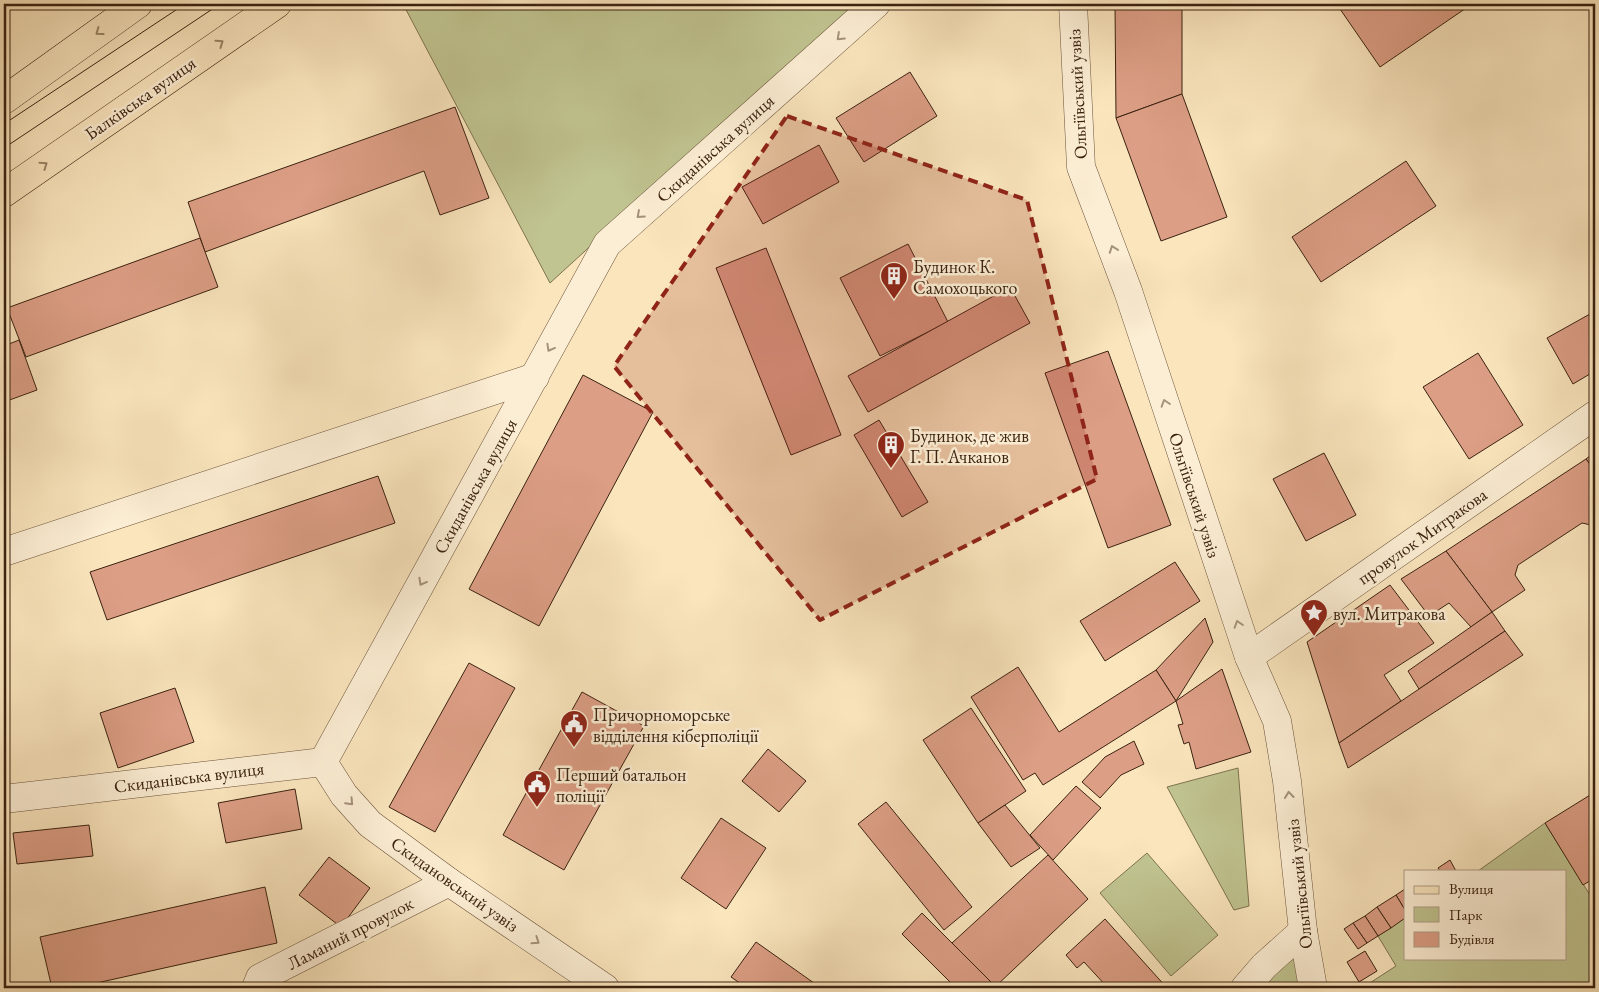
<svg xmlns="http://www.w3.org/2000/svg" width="1599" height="992" font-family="'EB Garamond',serif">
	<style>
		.green { fill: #c0c490; stroke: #7e7350 }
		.building { fill: #dc9e85; stroke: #3b2210 }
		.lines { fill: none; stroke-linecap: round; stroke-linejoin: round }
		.minor-casing { stroke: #6b533b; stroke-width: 29 }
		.tertiary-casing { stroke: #6b533b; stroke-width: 29 }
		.primary-casing { stroke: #3b2210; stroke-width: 29 }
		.minor { stroke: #fceed4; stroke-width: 28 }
		.tertiary { stroke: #fceed4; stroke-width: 28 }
		.primary { stroke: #fae5bd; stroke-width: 28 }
		.tram { stroke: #3b2210; stroke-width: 1 }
		.oneway { stroke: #9a8466 }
		.oneway2 { stroke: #a5927c }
		.marked { fill: #8f2418; fill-opacity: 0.2; stroke: #8f2418; stroke-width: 4; stroke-dasharray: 10 6; stroke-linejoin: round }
		.labels { text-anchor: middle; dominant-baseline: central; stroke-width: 5; stroke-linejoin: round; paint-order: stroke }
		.street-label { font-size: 18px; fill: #3b2210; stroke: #fceed4 }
		.poi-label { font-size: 18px; fill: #3b2210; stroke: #fceed4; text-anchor: start }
	</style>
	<rect width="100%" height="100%" fill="#fae5bd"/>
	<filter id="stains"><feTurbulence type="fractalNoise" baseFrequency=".004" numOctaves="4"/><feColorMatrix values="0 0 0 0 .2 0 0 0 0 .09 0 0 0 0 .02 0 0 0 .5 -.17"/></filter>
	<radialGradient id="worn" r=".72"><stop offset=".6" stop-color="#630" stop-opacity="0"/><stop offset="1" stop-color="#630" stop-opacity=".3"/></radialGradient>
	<g class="green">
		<path d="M403,4h457l-116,102 -194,177z"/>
		<path d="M1238,768l11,138 -15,4 -67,-123z"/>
		<path d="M1545,823l50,80v85h-233l34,-22 -18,-30 27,-18v40h160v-87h-87z"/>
		<path d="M1147,853l71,82 -47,41 -71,-83z"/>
		<path d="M1303,931l10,57h-68z"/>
	</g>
	<g class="building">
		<path d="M1115,4h67v90l-66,24z"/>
		<path d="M1347,4h125l-92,63 -40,-58z"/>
		<path d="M910,72l27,44 -73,46 -28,-44z"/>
		<path d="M1182,94l45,123 -66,24 -45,-123z"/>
		<path d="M455,107l34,91 -49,17 -16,-44 -219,81 -17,-50z"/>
		<path d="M819,145l20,37 -76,42 -21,-37z"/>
		<path d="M1406,161l30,45 -115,76 -29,-45z"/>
		<path d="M200,238l18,49 -192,70 -19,-49z"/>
		<path d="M908,244l40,78 -68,34 -40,-78z"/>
		<path d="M766,248l75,187 -50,20 -75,-187z"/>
		<path d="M1010,287l20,36 -162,89 -20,-36z"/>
		<path d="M1590,314l5,9v48l-22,13 -26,-46z"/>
		<path d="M19,340l18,50 -33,12v-56z"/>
		<path d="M1108,351l63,174 -63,23 -63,-175z"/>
		<path d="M1478,353l45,72 -54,34 -46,-72z"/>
		<path d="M583,375l70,37 -114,214 -70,-37z"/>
		<path d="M879,420l49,82 -26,15 -48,-82z"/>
		<path d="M1595,452v19l-9,-12z"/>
		<path d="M1324,453l32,62 -50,26 -33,-62z"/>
		<path d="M1586,459l9,12v60l-4,-6 -9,-2 -64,42 -3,10 10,15 -33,22 -46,-61z"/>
		<path d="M378,476l17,47 -288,97 -17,-48z"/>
		<path d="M1446,551l46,61 -21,15 -22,-24 -20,13 -28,-37z"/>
		<path d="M1175,562l25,39 -95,60 -25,-40z"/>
		<path d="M1390,585l44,58 -50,32 17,26 -62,42 -32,-101z"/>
		<path d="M1492,612l13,19 -86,58 -11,-18z"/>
		<path d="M1205,618l8,24 -37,59 -20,-31z"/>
		<path d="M1505,631l18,24 -175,113 -9,-25z"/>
		<path d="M469,663l46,25 -80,144 -46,-25z"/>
		<path d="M1018,667l41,65 97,-62 20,31 -133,84 -8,-12 -12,7 -52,-83z"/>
		<path d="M1222,669l29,83 -55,17 -7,-27 -5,2 -6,-19 5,-1 -7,-23z"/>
		<path d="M175,688l19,54 -76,26 -18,-55z"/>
		<path d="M582,692l62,34 -80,144 -61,-35z"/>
		<path d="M971,708l55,83 -48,32 -55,-83z"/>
		<path d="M1134,741l10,23 -23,11 -21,23 -18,-16 23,-25z"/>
		<path d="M768,749l38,32 -27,31 -37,-31z"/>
		<path d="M1076,786l25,22 -48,52 -23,-25z"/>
		<path d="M295,789l7,40 -76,14 -8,-40z"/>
		<path d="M1595,792v86l-12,7 -38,-62z"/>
		<path d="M886,802l86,105 -28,23 -86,-106z"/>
		<path d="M1005,805l35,43 -29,19 -33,-44z"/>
		<path d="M721,818l45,30 -40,61 -45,-31z"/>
		<path d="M89,825l4,31 -76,8 -4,-31z"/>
		<path d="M1048,855l40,44 -93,88 -43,-44z"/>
		<path d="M329,857l41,31 -29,39 -42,-32z"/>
		<path d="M1450,860l6,11h-16l-2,-3z"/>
		<path d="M265,887l12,56 -203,45h-22l-12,-51z"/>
		<path d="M1405,889v21l-9,-15z"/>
		<path d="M1396,895l9,15v8l-14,10 -14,-21z"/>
		<path d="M1377,907l14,21 -13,8 -13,-20z"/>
		<path d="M922,913l75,75h-41l-54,-54z"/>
		<path d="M1365,916l13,20 -11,7 -14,-20z"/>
		<path d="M1105,919l62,69h-59l-24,-26 -7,6 -11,-13z"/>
		<path d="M1353,923l14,20 -9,6 -14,-20z"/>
		<path d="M756,942l65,46h-74l-16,-11z"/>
		<path d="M1365,951l12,20 -18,11 -12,-20z"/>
	</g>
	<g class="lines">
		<defs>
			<g id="minor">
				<path d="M4,552l531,-175"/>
				<path d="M1249,657l346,-242"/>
				<path d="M4,799l319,-37"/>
				<path d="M256,988l4,-10 189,-96"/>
			</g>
			<g id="tertiary">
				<path d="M1073,4l8,163 47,124 121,366 28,64 10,60 16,150 10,57"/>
				<path d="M605,988l-156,-106 -79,-58 -26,-29 -21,-33 284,-518 269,-240"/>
				<path d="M1245,988l19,-22 39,-35"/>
			</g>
			<g id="primary">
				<path d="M4,100l134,-96"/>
				<path d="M4,193l273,-189"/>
			</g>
		</defs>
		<use href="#minor" class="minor-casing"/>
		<use href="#tertiary" class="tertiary-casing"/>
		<use href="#primary" class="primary-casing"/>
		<use href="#minor" class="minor"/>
		<use href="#tertiary" class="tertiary"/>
		<use href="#primary" class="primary"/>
		<g class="tram">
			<path d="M4,124l181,-120"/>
			<path d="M4,148l216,-144"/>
		</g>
	</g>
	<defs><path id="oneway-chevron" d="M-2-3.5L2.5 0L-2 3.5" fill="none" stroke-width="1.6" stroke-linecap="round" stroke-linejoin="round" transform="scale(1.25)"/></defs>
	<g class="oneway">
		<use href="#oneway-chevron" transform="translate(99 32) rotate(144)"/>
		<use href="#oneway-chevron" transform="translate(220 43) rotate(-35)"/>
		<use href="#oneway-chevron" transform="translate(44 165) rotate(-35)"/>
	</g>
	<g class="oneway2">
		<use href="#oneway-chevron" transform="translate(840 37) rotate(137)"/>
		<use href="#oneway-chevron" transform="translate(640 215) rotate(138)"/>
		<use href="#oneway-chevron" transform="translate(1113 249) rotate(-110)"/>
		<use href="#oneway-chevron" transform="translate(550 348) rotate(119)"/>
		<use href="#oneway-chevron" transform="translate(1165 403) rotate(-108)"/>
		<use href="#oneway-chevron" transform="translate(422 582) rotate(119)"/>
		<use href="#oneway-chevron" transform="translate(1238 624) rotate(-108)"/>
		<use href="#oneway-chevron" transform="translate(1289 795) rotate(-96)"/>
		<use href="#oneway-chevron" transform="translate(350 802) rotate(47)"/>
		<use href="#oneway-chevron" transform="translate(536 941) rotate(34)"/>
	</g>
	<path class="marked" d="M787,116l240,84 70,279 -277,141 -206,-254z"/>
	<defs>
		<symbol id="building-pin" viewBox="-11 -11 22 30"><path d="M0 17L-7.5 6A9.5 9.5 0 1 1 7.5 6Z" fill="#8f2418" stroke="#fceed4"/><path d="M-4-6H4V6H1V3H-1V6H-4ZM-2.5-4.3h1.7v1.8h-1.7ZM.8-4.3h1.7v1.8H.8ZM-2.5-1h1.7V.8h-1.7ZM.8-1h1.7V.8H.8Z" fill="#fff"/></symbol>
		<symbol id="sight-pin" viewBox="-11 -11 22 30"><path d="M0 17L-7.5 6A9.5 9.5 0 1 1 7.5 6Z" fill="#8f2418" stroke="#fceed4"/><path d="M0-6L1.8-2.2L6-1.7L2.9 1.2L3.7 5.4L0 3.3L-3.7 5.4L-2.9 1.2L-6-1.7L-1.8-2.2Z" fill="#fff"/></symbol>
		<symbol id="civic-pin" viewBox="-11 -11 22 30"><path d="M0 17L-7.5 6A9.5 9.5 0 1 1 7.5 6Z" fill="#8f2418" stroke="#fceed4"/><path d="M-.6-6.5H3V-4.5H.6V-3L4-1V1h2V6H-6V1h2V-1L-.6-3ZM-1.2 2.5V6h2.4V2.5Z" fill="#fff"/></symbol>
	</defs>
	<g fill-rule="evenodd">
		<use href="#building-pin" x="878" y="260" width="32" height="43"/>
		<use href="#building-pin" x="875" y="429" width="32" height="43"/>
		<use href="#sight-pin" x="1298" y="597" width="32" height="43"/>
		<use href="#civic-pin" x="558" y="708" width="32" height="43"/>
		<use href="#civic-pin" x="521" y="768" width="32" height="43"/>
	</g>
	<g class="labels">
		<g class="street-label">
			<text transform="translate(1077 94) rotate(-93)">Ольгіївський узвіз</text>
			<text transform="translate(140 98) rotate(-35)">Балківська вулиця</text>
			<text transform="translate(715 148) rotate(-42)">Скиданівська вулиця</text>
			<text transform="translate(475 486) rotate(-61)">Скиданівська вулиця</text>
			<text transform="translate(1195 495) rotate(72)">Ольгіївський узвіз</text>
			<text transform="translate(1422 536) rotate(-35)">провулок Митракова</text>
			<text transform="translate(189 777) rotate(-7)">Скиданівська вулиця</text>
			<text transform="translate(455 884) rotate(35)">Скидановський узвіз</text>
			<text transform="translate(1299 884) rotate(-96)">Ольгіївський узвіз</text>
			<text transform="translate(350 933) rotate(-27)">Ламаний провулок</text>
		</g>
		<g class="poi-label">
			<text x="913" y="266">Будинок К.<tspan x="913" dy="21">Самохоцького</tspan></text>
			<text x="910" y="435">Будинок, де жив<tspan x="910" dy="21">Г. П. Ачканов</tspan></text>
			<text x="1333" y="613">вул. Митракова</text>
			<text x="593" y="714">Причорноморське<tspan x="593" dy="21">відділення кіберполіції</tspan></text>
			<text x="556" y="774">Перший батальон<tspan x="556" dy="21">поліції</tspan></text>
		</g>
	</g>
	<rect width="1599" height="992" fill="none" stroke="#fae5bd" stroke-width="20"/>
	<rect x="5" y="5" width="1589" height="982" fill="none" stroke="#3b2210" stroke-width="2.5"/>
	<rect x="10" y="10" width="1579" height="972" fill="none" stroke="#3b2210"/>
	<rect x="1404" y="870" width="162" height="90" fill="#fceed4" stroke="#af9c86"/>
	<rect x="1414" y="886" width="25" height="8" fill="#fae5bd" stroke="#af9c86"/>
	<text x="1449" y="894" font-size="15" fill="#3b2210">Вулиця</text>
	<rect x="1414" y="907" width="25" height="15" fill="#c0c490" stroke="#af9c86"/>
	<text x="1449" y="920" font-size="15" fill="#3b2210">Парк</text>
	<rect x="1414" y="932" width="25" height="15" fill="#dc9e85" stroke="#af9c86"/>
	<text x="1449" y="944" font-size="15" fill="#3b2210">Будівля</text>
	<rect width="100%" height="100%" filter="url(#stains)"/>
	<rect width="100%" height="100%" fill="url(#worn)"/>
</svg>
